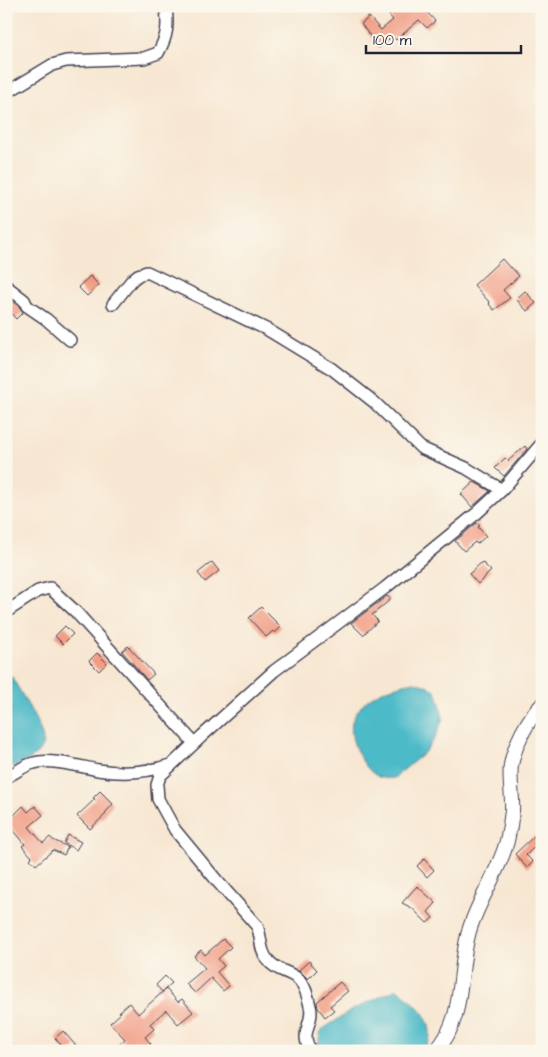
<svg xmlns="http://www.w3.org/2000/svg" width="548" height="1057" font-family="'Architects Daughter',sans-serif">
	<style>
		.water { fill: #4ebac8; stroke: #386e82 }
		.building { fill: #f19b83 }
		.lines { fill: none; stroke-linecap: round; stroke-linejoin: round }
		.minor-casing { stroke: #424052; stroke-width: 14 }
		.tertiary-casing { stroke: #424052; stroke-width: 16 }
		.minor { stroke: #fff; stroke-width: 11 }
		.tertiary { stroke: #fff; stroke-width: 14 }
	</style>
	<rect width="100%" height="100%" fill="#fbf7ec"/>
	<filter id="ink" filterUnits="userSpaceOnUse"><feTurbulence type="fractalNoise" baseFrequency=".02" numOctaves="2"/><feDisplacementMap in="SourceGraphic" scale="10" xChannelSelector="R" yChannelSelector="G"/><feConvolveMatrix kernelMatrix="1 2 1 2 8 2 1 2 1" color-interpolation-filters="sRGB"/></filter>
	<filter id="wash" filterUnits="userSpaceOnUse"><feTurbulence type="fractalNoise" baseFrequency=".0096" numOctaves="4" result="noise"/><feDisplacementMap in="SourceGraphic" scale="20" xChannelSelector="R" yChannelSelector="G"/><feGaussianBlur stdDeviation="1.12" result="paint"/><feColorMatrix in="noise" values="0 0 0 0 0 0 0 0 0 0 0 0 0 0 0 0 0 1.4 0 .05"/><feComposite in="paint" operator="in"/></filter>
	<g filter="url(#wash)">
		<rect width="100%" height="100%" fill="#f7e7d2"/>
		<g class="water">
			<path d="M6,672l6,5c7,13 33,54 31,66 -2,14 -25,23 -37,25z"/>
			<path d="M414,682l15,4 7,6 4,11 3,15 -8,20 -11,15 -30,25c-4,0 -8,1 -12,0 -18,-4 -38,-44 -28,-61 13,-24 35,-30 60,-35z"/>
			<path d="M397,989c15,12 38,28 32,52 -1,3 -4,7 -6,10h-101l-3,-7 1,-13 32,-21z"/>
		</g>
		<g id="blocks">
			<g class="building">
				<path d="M389,6h43l-6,5 9,10 -8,7 -8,-8 -23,20 -4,-4 -13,12 -18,-24 8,-7 12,13 12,-10 -8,-10z"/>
				<path d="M502,259l8,9 1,-1 8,9 -16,14 7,8 -16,12 -5,-6 1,-1 -16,-18z"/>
				<path d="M90,276l9,9 -12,11 -9,-9z"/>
				<path d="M525,291l11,12 -9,8 -11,-12z"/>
				<path d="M6,296l12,9 5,7 -7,7 -10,-11z"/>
				<path d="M525,446l2,3 -23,27 -9,-8 10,-10 3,3z"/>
				<path d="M474,482l16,9 -18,16 -11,-13z"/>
				<path d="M477,523l3,3 -2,1 8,9 -9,8 -2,-2 -11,9 -9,-10z"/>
				<path d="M212,562l7,9 -14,11 -7,-9z"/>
				<path d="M482,562l9,9 -13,13 -9,-10z"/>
				<path d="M387,596l4,3 -19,16 6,6 -15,14 -12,-12z"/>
				<path d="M261,607l20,20 -6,6 -2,-2 -7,6 -17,-19z"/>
				<path d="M65,626l8,8 -10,10 -8,-8z"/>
				<path d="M128,646l26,28 -7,6 -25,-29z"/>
				<path d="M97,653l10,10 -8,8 -10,-10z"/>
				<path d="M100,791l13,13 -8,9 1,1 -16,15 -13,-13 18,-17 -2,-1z"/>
				<path d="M23,806l5,6 7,-6 8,9 -14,12 14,16 7,-6 3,3 15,7 -4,8 -11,-5 -17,15 -6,-6 2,-2 -10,-11 3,-2 -18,-22z"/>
				<path d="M68,835l13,7 -5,8 -12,-7z"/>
				<path d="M534,836l6,6 -14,13 7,7 -6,6 -12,-14z"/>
				<path d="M424,859l10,11 -7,7 -10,-11z"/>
				<path d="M417,886l19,17 -8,9 5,6 -6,5 -15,-15 -10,-5z"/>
				<path d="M223,939l8,8 -13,12 6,7 -7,6 12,14 -6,5 -12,-13 -16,15 -9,-9 19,-16 -11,-12 7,-6 4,5z"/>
				<path d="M309,961l8,9 -9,9 -9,-9z"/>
				<path d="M165,976l7,7 -10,9 -6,-7z"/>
				<path d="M340,982l8,9 -18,15 4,4 -9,7 -7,-9 -1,-6z"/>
				<path d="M166,989l12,13 4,-3 11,13 -15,12 -12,-14 -16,14 4,5 -9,8 6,7 -7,7h-32l13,-12 -15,-16 11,-10 -2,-1 10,-9 9,11z"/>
				<path d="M63,1031l13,15 -5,5h-5l-11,-13z"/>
			</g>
		</g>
	</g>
	<g filter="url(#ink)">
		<use href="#blocks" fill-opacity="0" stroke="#424052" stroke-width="1"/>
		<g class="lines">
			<defs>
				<g id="minor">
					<path d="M6,93l46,-28 14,-4 78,-3 14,-5c10,-18 10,-27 8,-47"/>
					<path d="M6,286l18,14 3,6 19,13 24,21"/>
					<path d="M113,304l19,-24 6,-5 9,-3 44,21 77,37 64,39 42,33 47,46 45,20 36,22"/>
					<path d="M6,612l32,-21 12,-3 26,24 118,131"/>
					<path d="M6,777c10,-4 18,-12 28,-14 16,-5 48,4 64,7 24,4 50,2 73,-5"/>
					<path d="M311,1051c-13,-19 4,-28 -1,-45 -2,-9 -5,-22 -13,-28 -9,-7 -21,-7 -30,-19 -8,-10 -5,-22 -10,-33l-39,-44 -43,-52 -17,-31 -1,-14 3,-9 42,-40 72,-65 111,-83 92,-75 25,-23 40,-47"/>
				</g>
				<path id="tertiary" d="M436,1051c32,-36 20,-84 35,-126 10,-29 28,-54 36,-84 2,-9 4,-21 5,-30 1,-15 -3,-31 -1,-46 4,-21 16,-45 31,-60"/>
			</defs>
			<use href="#minor" class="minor-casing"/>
			<use href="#tertiary" class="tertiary-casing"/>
			<use href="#minor" class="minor"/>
			<use href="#tertiary" class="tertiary"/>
		</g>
	</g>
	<rect width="548" height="1057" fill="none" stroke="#fbf7ec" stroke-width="25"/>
	<path d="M366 45v8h155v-8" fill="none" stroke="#22223b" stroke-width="2.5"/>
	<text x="373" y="45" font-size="15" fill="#22223b" stroke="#fbf7ec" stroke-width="4" paint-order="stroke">100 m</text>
</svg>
